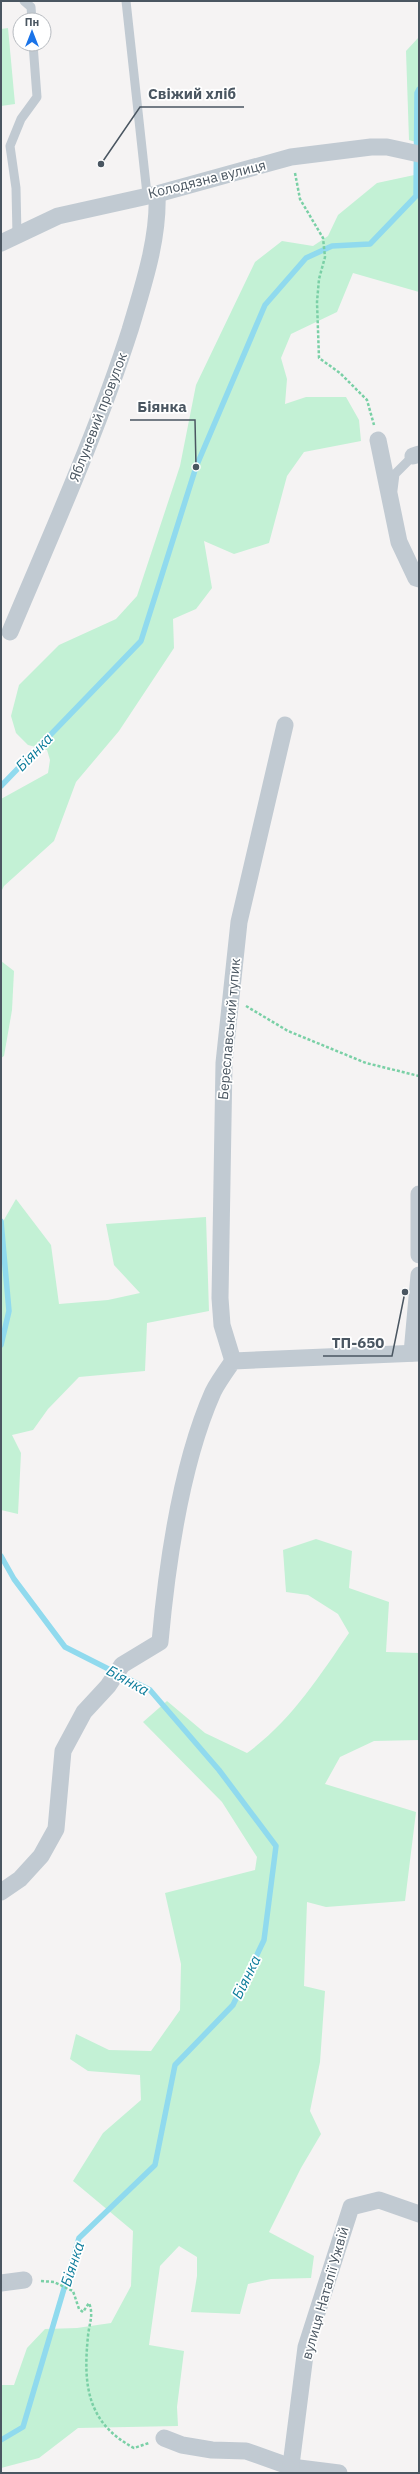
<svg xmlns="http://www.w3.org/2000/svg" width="420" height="2474" font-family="'IBM Plex Sans',sans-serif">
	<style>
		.green { fill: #c3f1d5 }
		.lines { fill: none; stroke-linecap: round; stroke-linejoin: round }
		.stream { stroke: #90daee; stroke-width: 5.5 }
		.path { stroke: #7ad0a6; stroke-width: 2.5; stroke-dasharray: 3 2; stroke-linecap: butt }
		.lane { stroke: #c1cad2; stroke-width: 9 }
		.street { stroke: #c1cad2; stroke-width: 17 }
		.labels { text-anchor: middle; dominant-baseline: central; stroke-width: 3.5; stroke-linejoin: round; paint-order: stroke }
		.street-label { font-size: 14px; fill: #4a5661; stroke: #fff }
		.water-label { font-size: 15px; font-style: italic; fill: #0c7c9b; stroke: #fff }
		.leader { fill: none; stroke: #4a5661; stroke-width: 1.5 }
		.callout-dot { fill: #4a5661; stroke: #fff; stroke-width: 1.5 }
		.callout-label { font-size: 15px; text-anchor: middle; font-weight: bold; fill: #4a5661; stroke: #fff; stroke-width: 3.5; stroke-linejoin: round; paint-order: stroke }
	</style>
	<rect width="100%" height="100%" fill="#f5f3f3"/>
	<g class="green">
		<path d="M8,28l7,76 -14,2v-77z"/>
		<path d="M419,37v106l-10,-3 -3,-89z"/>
		<path d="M419,174v118l-66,-19 -16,39 -46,22 -10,24 6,21 -2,25 21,-7h40l13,23 2,21 -57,11 -17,24 -18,67 -35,11 -30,-13 8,47 -16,21 -23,10 1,29 -55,83 -43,51 -22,59 -50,45 -3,6v-93l47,-26 2,-13 -3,-10 -19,-5 -12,-12 -5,-17 8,-31 40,-40 57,-26 21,-23 43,-130 16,-81 59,-123 27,-21 31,5 15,-10 10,-21 39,-32z"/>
		<path d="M1,961l13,10 -2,39 -8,46 -3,2z"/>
		<path d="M16,1199l35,46 8,59 49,-4 32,-7 -26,-28 -8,-41 100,-7 3,94 -62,12 -2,48 -66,6 -31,32 -15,21 -21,5 9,18 -3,61 -17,-4v-285z"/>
		<path d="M316,1539l36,12 -3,37 40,14 -3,50 33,1v87l-45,1 -34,16 -15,27 91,28 -11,89 -79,6 -19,-5 -3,84 21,5 -5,71 -10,49 11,23 -20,34 -32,64 45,24 -3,22 -40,1 -23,5 -8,30 -49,-2 6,-36v-19l-18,-11 -19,20 -11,79 35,6 -7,56 1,19 -100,2 -39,30 -38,10v-83h13l13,-37 18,-19 32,-1 34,-5 20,-37 2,-55 -60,-50 30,-48 38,-33 -1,-25 -52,-4 -18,-12 6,-25 33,16 42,1 29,-41 1,-46 -16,-71 90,-23 2,-13 -35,-55 -79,-80 24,-21 38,32 42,20c43,-31 72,-76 102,-120l-11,-19 -30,-19 -22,-3 -3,-42z"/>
	</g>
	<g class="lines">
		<g class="stream">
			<path d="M1,786l140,-145 55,-174 69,-162 41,-47 26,-12 38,-2 46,-48 1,-103 2,-4"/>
			<path d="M1,1221l8,90 -8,34"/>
			<path d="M1,1556l13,23 51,68 85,43 69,80 57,76 -12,94 -31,65 -58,60 -20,100 -76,73 -56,189 -22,13"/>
		</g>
		<g class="path">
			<path d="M295,173l5,26 23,39 2,19 -6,22 -2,23 2,56 21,15 27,27 7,25"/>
			<path d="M246,1006l42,25 78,32 53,13"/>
			<path d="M41,2281l13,1 19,9 6,18 4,3 6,-9c5,12 0,21 -1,33 -5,49 -1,87 46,112l15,-5"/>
		</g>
		<g class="lane">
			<path d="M24,1l7,6 1,13"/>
			<path d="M126,1l21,193"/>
			<path d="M17,236l-1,-48 -6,-42 11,-27 16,-22 -4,-53"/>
			<path d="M393,490l2,-16 18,-18"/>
		</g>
		<g class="street">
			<path d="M1,243l57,-27 99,-22 134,-37 80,-10h16l32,7"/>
			<path d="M378,440l21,102 17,36 3,1"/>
			<path d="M413,456l6,-2"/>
			<path d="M10,632c42,-100 87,-199 120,-302 13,-44 29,-91 27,-136"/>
			<path d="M419,1194v61"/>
			<path d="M412,1353l7,-78"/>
			<path d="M233,1361l-11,-36 -2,-27 4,-235 15,-141 46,-197"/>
			<path d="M1,1892l19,-13 21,-23 15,-27 7,-78 21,-39 24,-26 14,-21 38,-23c7,-78 21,-178 53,-250 5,-10 13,-21 20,-31l186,-8"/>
			<path d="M1,2283l23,-3"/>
			<path d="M164,2438l18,7 30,5 34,1 45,16 48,6"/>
			<path d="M290,2473l16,-126 45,-140 28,-7 40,14"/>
		</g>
	</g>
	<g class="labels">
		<g class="street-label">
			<text transform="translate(207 179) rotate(-14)">Колодязна вулиця</text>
			<text transform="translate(98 417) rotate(-69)">Яблуневий провулок</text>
			<text transform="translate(229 1029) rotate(-85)">Береславський тупик</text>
			<text transform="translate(325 2293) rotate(-74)">вулиця Наталії Ужвій</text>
		</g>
		<g class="water-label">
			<text transform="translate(34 752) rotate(-46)">Біянка</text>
			<text transform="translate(128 1680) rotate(29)">Біянка</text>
			<text transform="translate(246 1977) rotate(-64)">Біянка</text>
			<text transform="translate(72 2264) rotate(-72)">Біянка</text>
		</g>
	</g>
	<path class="leader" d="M101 164L140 107H244M196 467L195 420H130M405 1292L392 1356H323"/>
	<g class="callout-dot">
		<circle cx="101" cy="164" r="4"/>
		<circle cx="196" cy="467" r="4"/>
		<circle cx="405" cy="1292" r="4"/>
	</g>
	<g class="callout-label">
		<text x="192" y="99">Свіжий хліб</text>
		<text x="162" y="412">Біянка</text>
		<text x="358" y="1348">ТП-650</text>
	</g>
	<rect width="420" height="2474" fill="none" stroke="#4a5661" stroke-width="4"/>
	<g transform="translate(32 32)"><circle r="19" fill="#ffffff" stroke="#b7bbc0"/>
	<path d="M0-3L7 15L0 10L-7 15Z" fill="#1a73e8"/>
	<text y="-6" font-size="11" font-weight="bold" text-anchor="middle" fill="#4a5661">Пн</text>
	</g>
</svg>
